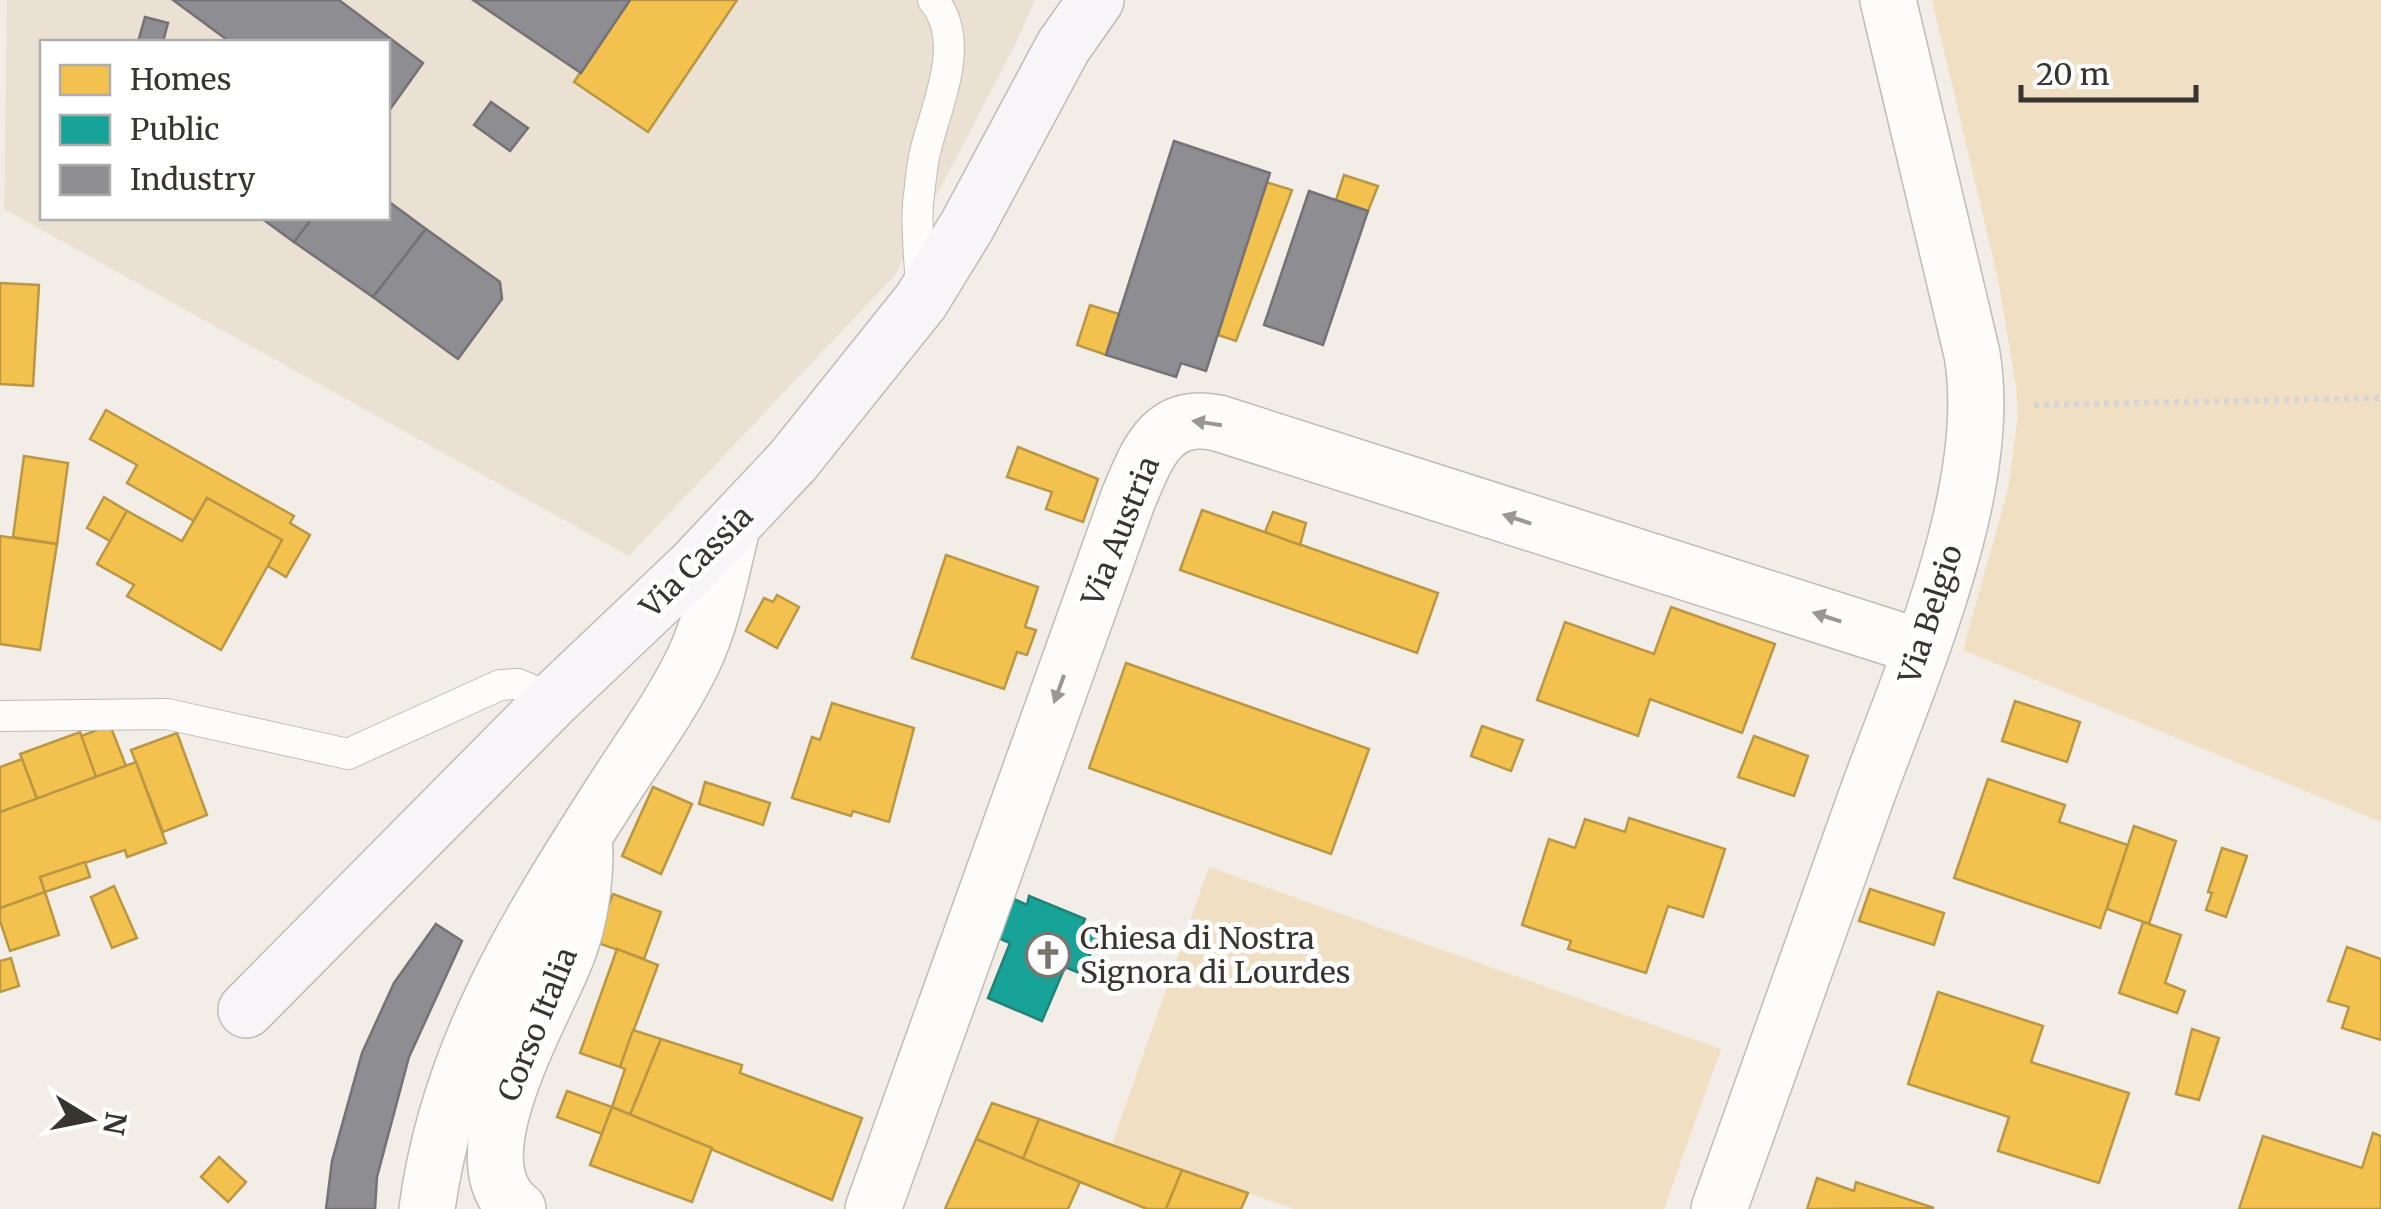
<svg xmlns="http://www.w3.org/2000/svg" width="2381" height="1209" font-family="Merriweather,serif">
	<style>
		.built { fill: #eae1d2; fill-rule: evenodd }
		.green { fill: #f1dfc4 }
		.homes { fill: #f2c14e; stroke: #ba9745; stroke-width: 2.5 }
		.public { fill: #17a398; stroke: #218278; stroke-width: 2.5 }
		.industry { fill: #8d8d92; stroke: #747274; stroke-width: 2.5 }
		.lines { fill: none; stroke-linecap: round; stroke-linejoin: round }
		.service-casing { stroke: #bfbbb6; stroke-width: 32 }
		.minor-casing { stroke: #bfbbb6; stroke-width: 58 }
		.secondary-casing { stroke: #bfbbb6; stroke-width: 58 }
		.path { stroke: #d7d5d3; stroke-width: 6; stroke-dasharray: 5 5; stroke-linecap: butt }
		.service { stroke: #fdfcfb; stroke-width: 30 }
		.minor { stroke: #fdfcfb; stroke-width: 55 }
		.secondary { stroke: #f7f5f7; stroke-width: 55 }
		.oneway { fill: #9a9895 }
		.labels { text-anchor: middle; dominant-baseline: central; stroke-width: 10; stroke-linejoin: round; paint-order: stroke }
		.street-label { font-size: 30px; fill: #38342f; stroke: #fff }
		.poi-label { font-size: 30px; fill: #38342f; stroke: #fff; text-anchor: start }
	</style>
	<rect width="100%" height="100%" fill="#f2ede6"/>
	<path class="built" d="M7,0h1028l-17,39 -123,236 -266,281 -625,-347zM42,42h346v176h-346z"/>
	<g class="green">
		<path d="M1932,0h449v822l-418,-172 45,-161 10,-73 -2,-30 -18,-107z"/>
		<path d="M1209,867l512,182 -57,160h-370l-182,-65z"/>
	</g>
	<g class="homes">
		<path d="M630,0h107l-89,132 -74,-50z"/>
		<path d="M1344,175l34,11 -10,25 -32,-11z"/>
		<path d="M1266,182l26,8 -56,151 -18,-6z"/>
		<path d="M0,283l39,2 -6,101 -33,-2z"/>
		<path d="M1090,305l29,9 -13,41 -29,-10z"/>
		<path d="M106,410l188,106 -4,7 20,12 -24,42 -18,-11 14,-26 -75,-42 -13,23 -67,-38 10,-18 -47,-26z"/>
		<path d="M1018,447l80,32 -15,43 -37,-13 6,-17 -45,-15z"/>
		<path d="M24,456l44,7 -11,81 -44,-7z"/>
		<path d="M104,497l23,14 -17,30 -23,-13z"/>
		<path d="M207,498l75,42 -61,110 -94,-54 7,-11 -37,-21 30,-53 55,30z"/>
		<path d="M1202,510l236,83 -21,60 -237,-83z"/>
		<path d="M1273,512l33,11 -6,22 -35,-13z"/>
		<path d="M0,536l57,8 -17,106 -40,-6z"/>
		<path d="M946,555l92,32 -13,40 11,3 -9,25 -10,-3 -13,37 -92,-31z"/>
		<path d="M777,595l22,12 -22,41 -31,-17 18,-33 9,4z"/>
		<path d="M1671,607l104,37 -33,89 -92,-34 -12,37 -101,-36 28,-78 89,32z"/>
		<path d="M1126,663l243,86 -38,105 -242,-86z"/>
		<path d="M2015,701l65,21 -13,40 -65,-21z"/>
		<path d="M832,703l82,25 -25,94 -36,-11 -2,5 -59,-18 20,-61 8,3z"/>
		<path d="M110,725l16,41 -30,11 -15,-41z"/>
		<path d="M1482,726l41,14 -12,31 -40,-15z"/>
		<path d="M80,732l16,45 -59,22 -17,-45z"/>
		<path d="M177,733l30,82 -44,17 -32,-82z"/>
		<path d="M1754,736l54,20 -14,40 -56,-19z"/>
		<path d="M22,759l15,40 -37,13v-45z"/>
		<path d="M136,762l30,81 -39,14 -2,-7 -85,27 5,15 -45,16v-96z"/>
		<path d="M1988,779l77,26 -6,17 69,23 -28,83 -146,-50z"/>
		<path d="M705,782l65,21 -7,22 -64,-21z"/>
		<path d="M653,787l39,17 -31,70 -39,-18z"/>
		<path d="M1629,818l96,31 -22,68 -35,-11 -22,67 -78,-24 3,-8 -49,-16 27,-86 26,9 10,-29 40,13z"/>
		<path d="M2134,826l42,15 -27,83 -42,-15z"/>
		<path d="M2222,848l25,8 -21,61 -20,-7 6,-17 -4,-1z"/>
		<path d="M85,862l5,15 -45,15 -5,-15z"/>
		<path d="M114,886l23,52 -25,10 -21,-51z"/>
		<path d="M1870,889l74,24 -10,32 -75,-24z"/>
		<path d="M45,892l14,43 -49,16 -10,-30v-13z"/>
		<path d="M613,894l48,18 -17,47 -49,-17z"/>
		<path d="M2143,922l38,13 -16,48 20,8 -8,22 -58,-20z"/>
		<path d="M2347,947l34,12v81l-39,-12 7,-21 -21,-6z"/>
		<path d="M617,949l41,16 -38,102 -40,-14z"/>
		<path d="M11,958l8,28 -19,6v-31z"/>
		<path d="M1938,992l105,34 -12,36 98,31 -30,90 -101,-32 11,-34 -101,-33z"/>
		<path d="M2192,1029l27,9 -20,62 -23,-6z"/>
		<path d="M633,1030l28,9 -31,76 -18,-8 13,-38 -5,-2z"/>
		<path d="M661,1039l81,26 -2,8 122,45 -30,82 -202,-85z"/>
		<path d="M567,1091l45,16 -10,27 -45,-17z"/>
		<path d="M992,1103l47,16 -16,40 -47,-20z"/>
		<path d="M612,1107l100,41 -20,54 -102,-37z"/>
		<path d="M1039,1119l143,51 -16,39h-19l-124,-50z"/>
		<path d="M2373,1133l8,3v73h-142l24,-73 99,32z"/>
		<path d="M976,1139l104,43 -12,27h-123z"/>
		<path d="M219,1157l27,25 -18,20 -27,-25z"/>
		<path d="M1182,1170l66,23 -7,16h-75z"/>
		<path d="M1817,1178l37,13 2,-9 78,26 -127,1z"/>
	</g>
	<path class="public" d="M1029,896l56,23 -4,9 17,7 -16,39 -17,-7 -23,54 -54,-23 22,-55 -14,-6 16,-39 15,7z"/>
	<g class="industry">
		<path d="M173,0h166l84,63 -35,49v-70h-158z"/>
		<path d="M473,0h157l-49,73z"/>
		<path d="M145,17l23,6 -5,19h-25z"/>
		<path d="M491,102l37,26 -18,23 -36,-26z"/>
		<path d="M1174,141l96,32 -64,198 -25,-8 -5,14 -70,-22z"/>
		<path d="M1309,191l59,20 -45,134 -59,-20z"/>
		<path d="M388,201l38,28 -53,68 -79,-55 18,-24h76z"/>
		<path d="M261,218h51l-18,24z"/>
		<path d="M426,229l74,53 2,17 -44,60 -85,-62z"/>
		<path d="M436,924l26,17 -53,116 -32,120 -2,32h-49l6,-48 30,-108 32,-70z"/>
	</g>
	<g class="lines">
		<defs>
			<g id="service">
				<path d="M921,290c-1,-29 -5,-58 -3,-86 2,-16 3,-32 6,-47 10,-48 45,-114 9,-157"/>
				<path d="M0,716l167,-2 181,40 152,-69 18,-1 36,15"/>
			</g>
			<g id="minor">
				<path d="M427,1209c21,-158 99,-283 183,-414 28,-44 61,-88 84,-136 19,-41 27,-87 38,-131"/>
				<path d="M518,1209c-66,-50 31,-202 51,-260 11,-31 16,-66 16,-99"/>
				<path d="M873,1209l255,-710c19,-45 33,-88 90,-76l702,224"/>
				<path d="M1719,1209c49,-136 97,-272 146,-409 46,-127 130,-311 107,-446l-84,-354"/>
			</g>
			<path id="secondary" d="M246,1010l308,-311 139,-132 99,-105 129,-161 46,-75 96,-179 33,-47"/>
		</defs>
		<use href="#service" class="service-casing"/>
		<use href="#minor" class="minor-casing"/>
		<use href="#secondary" class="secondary-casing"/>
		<path class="path" d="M2034,405l347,-7"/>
		<use href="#service" class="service"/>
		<use href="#minor" class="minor"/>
		<use href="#secondary" class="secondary"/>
	</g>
	<defs><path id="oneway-solid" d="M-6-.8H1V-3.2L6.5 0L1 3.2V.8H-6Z" transform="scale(2.5)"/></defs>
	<g class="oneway">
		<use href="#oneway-solid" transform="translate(1207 423) rotate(-171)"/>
		<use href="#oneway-solid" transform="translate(1517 519) rotate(-162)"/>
		<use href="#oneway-solid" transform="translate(1827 617) rotate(-162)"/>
		<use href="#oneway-solid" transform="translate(1059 689) rotate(110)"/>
	</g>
	<defs>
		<symbol id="church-ring" viewBox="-11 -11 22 22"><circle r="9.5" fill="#fff" stroke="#79756f" stroke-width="1.5"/><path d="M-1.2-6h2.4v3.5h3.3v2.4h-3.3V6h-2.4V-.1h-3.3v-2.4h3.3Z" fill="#79756f"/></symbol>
	</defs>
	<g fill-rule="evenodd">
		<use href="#church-ring" x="1023" y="930" width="50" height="50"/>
	</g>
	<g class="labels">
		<g class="street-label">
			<text transform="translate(1120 531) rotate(-68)">Via Austria</text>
			<text transform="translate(696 561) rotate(-45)">Via Cassia</text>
			<text transform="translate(1930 614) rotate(-72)">Via Belgio</text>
			<text transform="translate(537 1024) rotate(-68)">Corso Italia</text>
		</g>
		<g class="poi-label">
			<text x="1080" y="938">Chiesa di Nostra<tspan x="1080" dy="34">Signora di Lourdes</tspan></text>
		</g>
	</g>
	<rect x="40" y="40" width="350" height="180" fill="#ffffff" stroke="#afaeac" stroke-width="2.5"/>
	<rect x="60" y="65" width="50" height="30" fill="#f2c14e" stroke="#afaeac" stroke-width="2.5"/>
	<text x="130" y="90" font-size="30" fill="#38342f">Homes</text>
	<rect x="60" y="115" width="50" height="30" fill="#17a398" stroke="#afaeac" stroke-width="2.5"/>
	<text x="130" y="140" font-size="30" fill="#38342f">Public</text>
	<rect x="60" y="165" width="50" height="30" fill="#8d8d92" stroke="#afaeac" stroke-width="2.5"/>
	<text x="130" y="190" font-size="30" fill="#38342f">Industry</text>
	<g transform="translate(90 1119) rotate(100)" stroke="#ffffff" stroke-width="8" paint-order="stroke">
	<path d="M0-8L18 38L0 25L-18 38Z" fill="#38342f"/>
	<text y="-15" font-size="28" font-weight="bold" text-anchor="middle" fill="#38342f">N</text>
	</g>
	<path d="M2021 85v15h175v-15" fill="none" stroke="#38342f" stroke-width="5"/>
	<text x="2036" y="85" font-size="30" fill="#38342f" stroke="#ffffff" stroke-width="8" paint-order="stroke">20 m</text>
</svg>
